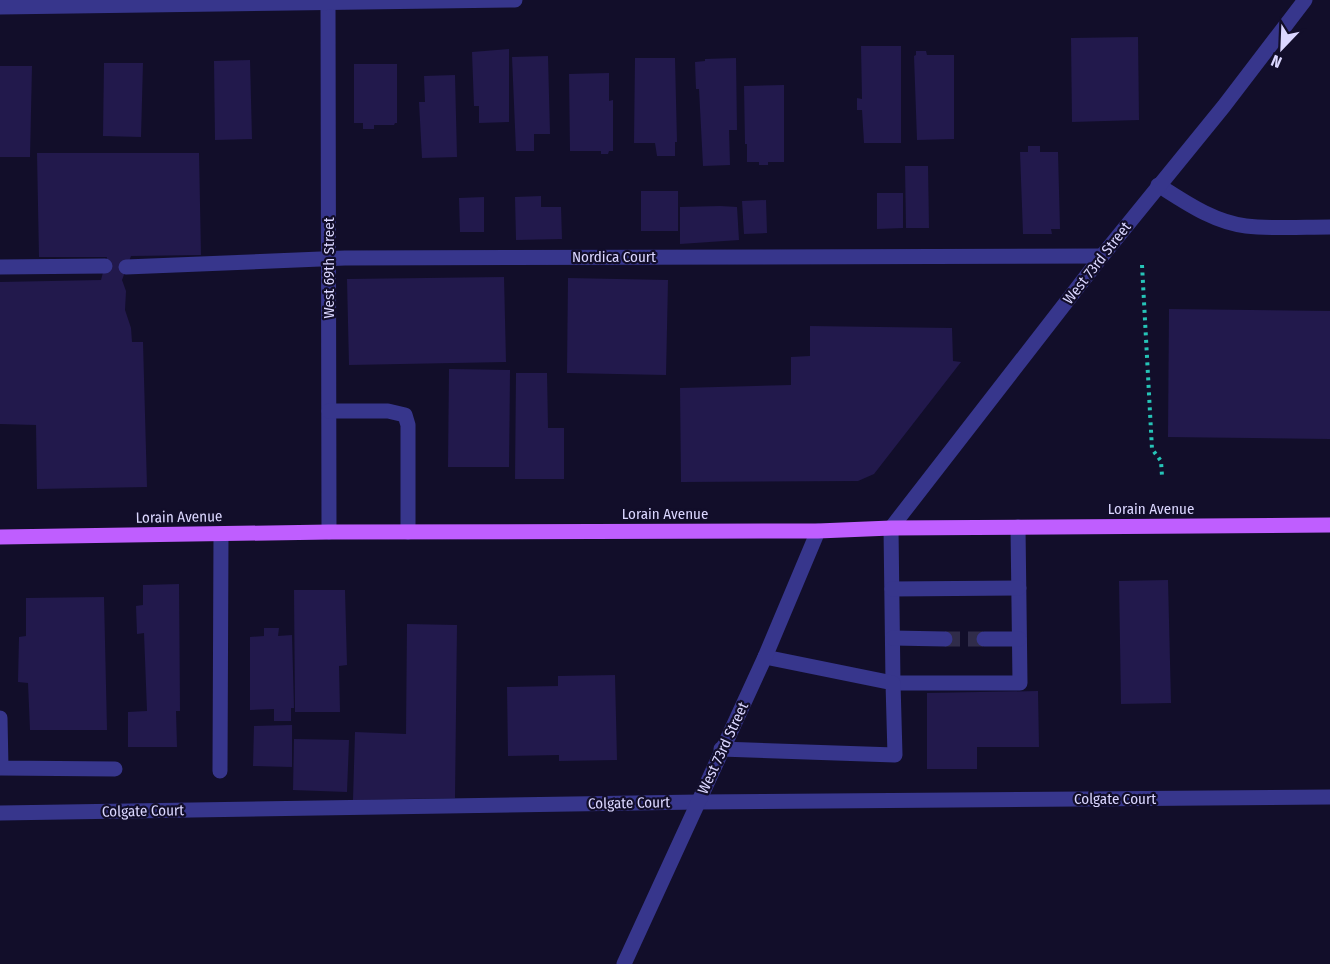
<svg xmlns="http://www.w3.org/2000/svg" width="1330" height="964" font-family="'Fira Sans Condensed',sans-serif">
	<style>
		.building { fill: #22194c }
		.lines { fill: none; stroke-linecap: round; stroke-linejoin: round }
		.minor-tunnel { stroke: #302c4a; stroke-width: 15; stroke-dasharray: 15 8; stroke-linecap: butt }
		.path { stroke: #26c4b7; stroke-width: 4; stroke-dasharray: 3 4.5; stroke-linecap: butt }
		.minor { stroke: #37368c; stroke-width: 15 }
		.major { stroke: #bf5eff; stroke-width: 15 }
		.labels { text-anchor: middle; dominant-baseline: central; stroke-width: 4.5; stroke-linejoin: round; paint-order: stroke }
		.street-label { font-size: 15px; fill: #dbd7ff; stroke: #120e2a }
	</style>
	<rect width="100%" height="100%" fill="#120e2a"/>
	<g class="building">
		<path d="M1138,37l1,83 -67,2 -1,-84z"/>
		<path d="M861,46h40v97h-37l-2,-33h-5v-12l5,1z"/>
		<path d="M509,49v73l-30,1v-17h-5l-2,-54z"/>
		<path d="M916,51h10l1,4h27v84l-37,1 -3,-84 2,-1z"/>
		<path d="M548,56l2,78h-16v17h-18l-4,-94z"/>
		<path d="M635,58h40l2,84h-2v14h-18l-2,-13h-21z"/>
		<path d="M736,58l1,72h-8l1,35 -27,1 -4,-77h-3l-1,-27 10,-1v-2z"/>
		<path d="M250,60l2,79 -37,1 -1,-79z"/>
		<path d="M104,63h39l-2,74 -38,-1z"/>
		<path d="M354,64h43v59h-2l-1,2h-20v4h-11v-6h-9z"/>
		<path d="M0,66h32l-2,91h-30z"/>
		<path d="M609,73v28l4,-1v51h-4l-1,3h-7v-3h-31l-1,-77z"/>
		<path d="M455,75l2,82 -35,1 -3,-56h6l-1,-26z"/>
		<path d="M784,85v77h-16v3h-9v-3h-12v-18h-2l-1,-58z"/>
		<path d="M1028,146h12v6h18l2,77h-9l1,5h-29l-3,-82h8z"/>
		<path d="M37,153h162l2,102 -70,1 -9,24 4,11 -1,19 6,18 1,14h11l4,145 -110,2 -1,-64 -36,-1v-142l101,-2 6,-23h-68z"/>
		<path d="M905,166h23l1,62h-23z"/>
		<rect x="641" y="191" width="37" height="40"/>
		<path d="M877,193h26v35l-26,1z"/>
		<path d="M541,196v11h20l1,32 -46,1 -1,-43z"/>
		<path d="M484,197v35h-24l-1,-34z"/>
		<path d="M766,200l1,33 -23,1 -2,-33z"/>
		<path d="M720,206l17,1 2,33 -59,4v-37z"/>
		<path d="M504,277l2,85 -157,3 -2,-86z"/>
		<path d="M568,278l100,2 -2,95 -99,-2z"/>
		<path d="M1169,309l161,2v128l-162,-2z"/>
		<path d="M810,326l142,2 1,33 8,1 -87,112 -16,7 -177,1 -1,-94 111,-3v-28l19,-1z"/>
		<path d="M449,369l61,1 -1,97h-61z"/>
		<path d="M516,373h31l1,55h16v51h-49z"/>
		<path d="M1168,580l3,123 -50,1 -2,-123z"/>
		<path d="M179,584l1,127h-4l1,36h-49v-35l19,-1 -3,-78 -7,1 -1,-28 7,-1v-20z"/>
		<path d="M294,590h51l2,75 -8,1 1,46h-45z"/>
		<path d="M104,597l3,133h-77l-2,-47 -10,-1 1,-45 7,-1v-38z"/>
		<path d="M407,624l50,1 -2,173 -102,2 2,-68 51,2z"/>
		<path d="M264,628h15l-1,8 14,-1 2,73h-3v13h-17v-12l-24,1v-73l14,-1z"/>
		<path d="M615,675l2,85 -58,1v-6l-51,1 -1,-69 51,-1v-10z"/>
		<path d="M1038,691l1,56h-62v22h-50v-76z"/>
		<path d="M292,725v42l-39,-1 1,-40z"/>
		<path d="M294,739l55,1 -2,52 -54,-2z"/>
	</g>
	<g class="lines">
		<path class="minor-tunnel" d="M945,639h39"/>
		<path class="path" d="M1142,265l10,184 9,12 1,15"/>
		<g class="minor">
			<path d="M328,4l1,528"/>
			<path d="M0,7l515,-7"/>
			<path d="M1158,185c27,17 55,37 88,41 27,3 57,1 84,1"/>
			<path d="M0,267l105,-1"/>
			<path d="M126,267l219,-9 757,-2"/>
			<path d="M329,411h59l17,4 3,10v107"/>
			<path d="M1018,527l2,156h-127l-2,-155 211,-272 122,-150 81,-106"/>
			<path d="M892,589l127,-1"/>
			<path d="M893,638l52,1"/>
			<path d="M984,639h35"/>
			<path d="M0,718l1,50 114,1"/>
			<path d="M721,749l174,6 -2,-72 -128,-26"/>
			<path d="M220,771l1,-237"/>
			<path d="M0,813l698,-11 632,-5"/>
			<path d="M624,964l141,-307 53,-126"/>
		</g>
		<path class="major" d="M0,537l329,-5 489,-1 73,-3 439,-3"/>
	</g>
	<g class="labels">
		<g class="street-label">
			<text x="614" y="257">Nordica Court</text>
			<text transform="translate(1097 263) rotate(-52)">West 73rd Street</text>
			<text transform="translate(329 268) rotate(-90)">West 69th Street</text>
			<text x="1151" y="509">Lorain Avenue</text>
			<text x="665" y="514">Lorain Avenue</text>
			<text transform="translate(179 517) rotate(-1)">Lorain Avenue</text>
			<text transform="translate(723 748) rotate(-65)">West 73rd Street</text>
			<text x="1115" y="799">Colgate Court</text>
			<text transform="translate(629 803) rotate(-1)">Colgate Court</text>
			<text transform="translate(143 811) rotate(-1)">Colgate Court</text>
		</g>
	</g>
	<g transform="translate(1282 48) rotate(203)" stroke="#120e2a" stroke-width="4.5" paint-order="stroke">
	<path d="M0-4.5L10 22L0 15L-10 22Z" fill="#dbd7ff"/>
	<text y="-9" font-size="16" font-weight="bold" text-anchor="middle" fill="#dbd7ff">N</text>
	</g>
</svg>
